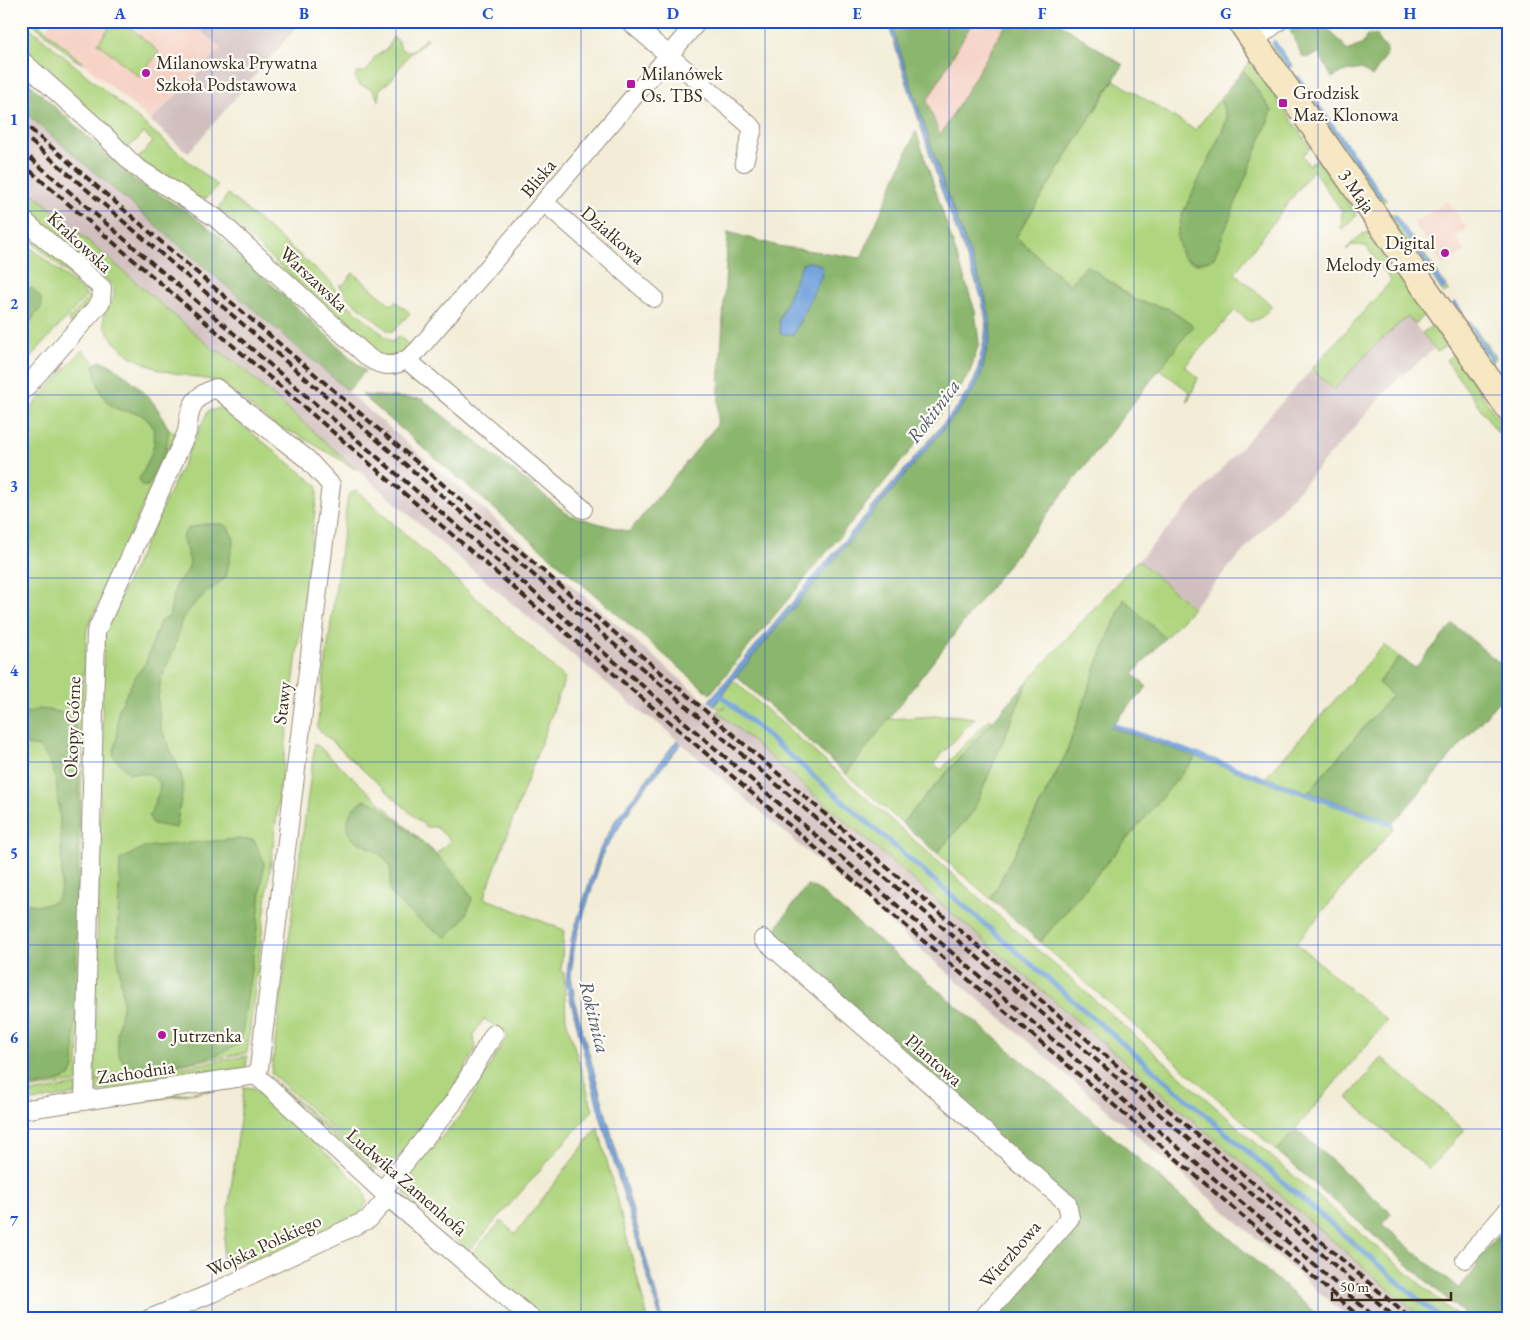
<svg xmlns="http://www.w3.org/2000/svg" width="1530" height="1340" font-family="'EB Garamond',serif">
	<style>
		.built { fill: #f6d1c5 }
		.industrial { fill: #d1bfbf }
		.green { fill: #afd57e; stroke: #75804e }
		.forest { fill: #8bb66d; stroke: #637046 }
		.water { fill: #72a2dc; stroke: #56667d }
		.lines { fill: none; stroke-linecap: round; stroke-linejoin: round }
		.stream { stroke: #72a2dc; stroke-width: 5 }
		.street-casing { stroke: #978c7b; stroke-width: 20 }
		.secondary-casing { stroke: #978c7b; stroke-width: 28 }
		.street { stroke: #fff; stroke-width: 18 }
		.secondary { stroke: #f7e8c3; stroke-width: 25 }
		.rail { stroke: #3b2a1e; stroke-width: 4; stroke-dasharray: 8 4; stroke-linecap: butt }
		.grid { fill: none; stroke: #1d4ed8; stroke-width: 1; stroke-opacity: 0.55 }
		.poi-dot { fill: #b5179e; stroke: #fdfcf7; stroke-width: 2 }
		.labels { text-anchor: middle; dominant-baseline: central; stroke-width: 4.5; stroke-linejoin: round; paint-order: stroke }
		.poi-label { font-size: 19px; fill: #3b2a1e; stroke: #fdfcf7; text-anchor: start }
		.street-label { font-size: 19px; fill: #3b2a1e; stroke: #fdfcf7 }
		.water-label { font-size: 20px; font-style: italic; fill: #515a6a; stroke: #fdfcf7 }
		.neatline { fill: none; stroke: #1d4ed8; stroke-width: 2 }
		.grid-label { font-size: 16px; text-anchor: middle; font-weight: bold; fill: #1d4ed8 }
	</style>
	<rect width="100%" height="100%" fill="#fdfcf7"/>
	<filter id="ink" filterUnits="userSpaceOnUse"><feTurbulence type="fractalNoise" baseFrequency=".02" numOctaves="2"/><feDisplacementMap in="SourceGraphic" scale="10" xChannelSelector="R" yChannelSelector="G"/><feConvolveMatrix kernelMatrix="1 2 1 2 8 2 1 2 1" color-interpolation-filters="sRGB"/></filter>
	<filter id="wash" filterUnits="userSpaceOnUse"><feTurbulence type="fractalNoise" baseFrequency=".0096" numOctaves="4" result="noise"/><feDisplacementMap in="SourceGraphic" scale="20" xChannelSelector="R" yChannelSelector="G"/><feGaussianBlur stdDeviation="1.12" result="paint"/><feColorMatrix in="noise" values="0 0 0 0 0 0 0 0 0 0 0 0 0 0 0 0 0 1.4 0 .05"/><feComposite in="paint" operator="in"/></filter>
	<g filter="url(#wash)">
		<rect width="100%" height="100%" fill="#f3edd8"/>
		<g class="built">
			<path d="M52,21h138l31,27 -16,19 -2,-2 -52,56 -106,-91z"/>
			<path d="M973,21h35l-68,116 -13,-36z"/>
			<path d="M1448,201l19,27 -11,9 9,14 -22,14 -29,-42z"/>
		</g>
		<g class="industrial">
			<path d="M190,21h112l-114,132 -37,-32 70,-73z"/>
			<path d="M21,109l696,602 707,608h-74l-696,-599 -10,-5 -189,-160 -218,-191 -15,-11 -9,-4 -192,-166z"/>
			<path d="M1408,316l26,33 -35,29 -206,229 -54,-47 173,-191 22,20 41,-44z"/>
		</g>
		<g class="green">
			<path d="M22,21l196,165 -10,11 -6,3 -65,-41 16,-17 -9,-9 -17,16 -106,-98z"/>
			<path d="M30,21h5l49,43 -10,-5z"/>
			<path d="M114,21h8l37,31 -20,25 -41,-34z"/>
			<path d="M393,37l5,3 3,9 4,2 9,-1 12,-12 2,1 -22,19 -14,21 -13,11v11l-7,-12 -14,-5 -3,-8 2,-4h7l5,-4 6,-11 12,-8z"/>
			<path d="M1274,40l19,26 -3,3 -5,-1 -12,-19z"/>
			<path d="M1250,61l61,87 -9,7 7,10 9,-6 37,53 1,4 -15,14 1,-19 -29,-41 -78,103 37,33 -10,11 -12,5 -15,-12 -50,56 13,12 -10,24 -2,-1 4,-9 -31,-23 10,-60 -34,-9 -48,-35 -17,20 -54,-48 98,-157 81,50 25,-31 7,19 -3,9 -42,88v41l10,7h11l69,-152 -29,-41z"/>
			<path d="M1317,101l69,99 -4,3 -6,-1 -64,-93 1,-6z"/>
			<path d="M21,183l192,166 9,4 15,11 119,105 -58,-34 -23,-9 -55,-44 -61,-12 -29,-14 -16,-14 -10,-17v-13c8,-10 14,-16 7,-28l-90,-78z"/>
			<path d="M228,194l104,89 8,15 52,44 7,-6 12,11 -16,10 -18,-1 -159,-147z"/>
			<path d="M1394,213l19,26 -4,3 -6,-1 -13,-21v-5z"/>
			<path d="M21,225l72,63 2,10 -22,28 -5,-5 23,-27 -70,-61z"/>
			<path d="M1369,232l56,82 -10,11 -7,-9 -33,29 -41,45 -22,-21 79,-88 -25,-35 -15,-1 -4,5 -1,-1 16,-15z"/>
			<path d="M21,239l66,56 -66,73z"/>
			<path d="M1420,248l29,42 -5,4 -29,-43z"/>
			<path d="M353,273l38,32 4,-4 15,12 -17,19 -6,-2 -41,-34 -7,-12 3,2z"/>
			<path d="M1470,321l26,37 -5,4 -26,-38z"/>
			<path d="M1434,325l13,20 -10,7 -15,-19z"/>
			<path d="M82,350l93,84 -88,195 -4,53 -5,400 -57,9v-672z"/>
			<path d="M1454,354l47,69 -4,4 1,6 -52,-73z"/>
			<path d="M221,408l97,78 -71,567 -153,27 10,-449 104,-220z"/>
			<path d="M356,490l209,188 -81,220 80,32 -3,41 3,2 2,46 27,91 -124,141 -64,-57 -1,-13 60,-70 44,-77 -24,-15 -11,16 3,14 -29,50 -57,69 -13,1 -106,-96 44,-330 121,111 14,-14 -14,-13h-10l-109,-99 31,-233z"/>
			<path d="M1138,560l55,48 -28,30 -41,-39 -28,68 -30,87 -75,145 -54,-46 36,-41 55,-131z"/>
			<path d="M1384,645l16,12 -22,25 14,13 -84,97 -42,-15z"/>
			<path d="M733,680l540,478 188,161h-37l-707,-608 9,-4 -8,1 -4,-2z"/>
			<path d="M950,715l25,3 -41,45 7,7 48,-51 3,2 -90,102 -56,-49 42,-55z"/>
			<path d="M1196,757l198,70 -98,116 91,78 -110,130 -237,-209z"/>
			<path d="M247,1056l-1,14 -152,22v-10z"/>
			<path d="M1382,1058l82,72 -35,39 -82,-71z"/>
			<path d="M269,1076l106,93 -4,5z"/>
			<path d="M76,1085l2,9 -57,9v-8z"/>
			<path d="M243,1085l-222,37v-5z"/>
			<path d="M244,1087l10,1 109,99 4,16 -9,14 -102,48 -16,-5 -19,8z"/>
			<path d="M598,1127l50,192h-107l-72,-62 32,-36 14,13z"/>
		</g>
		<g class="forest">
			<path d="M890,21h83l-46,80 13,35 68,-115h48l67,44 -107,172 54,48 17,-20 48,35 34,9 24,17 -347,448 -110,-98 233,-278 12,-23 9,-39v-17l-6,-27 -38,-101z"/>
			<path d="M1298,21h22l21,21 6,9 16,-7 4,-9h10l3,8 7,5 -1,8 -14,21 -10,-8 -19,3 -11,6 -13,-25 -12,5 -5,-2 -12,-26z"/>
			<path d="M1243,70l29,41 -58,147c-14,6 -20,6 -32,-2l-5,-19 5,-22 42,-88 3,-10 -7,-18z"/>
			<path d="M21,76l114,104 53,32 38,30 139,129 -17,20 -327,-282z"/>
			<path d="M916,131l59,180 4,32 -9,29 -14,23 -246,299 -348,-299 60,4 147,116 60,17 88,-107 11,-193 50,14 83,12z"/>
			<path d="M32,288l9,11 1,7 -21,28v-42z"/>
			<path d="M99,361c13,0 43,28 52,39 8,9 13,20 18,30l-3,20 -18,36h-6l-3,-7c10,-18 27,-47 4,-63 -8,-6 -21,-3 -30,-9 -12,-7 -18,-29 -19,-42z"/>
			<path d="M203,524h19l6,3 6,12 -8,38 -30,25 -14,17 -8,31 -13,29 -3,20 3,29 20,46 2,15 -7,39 -23,-4 -4,-7 10,-25 1,-9 -11,-9 -20,-1 -16,-17 4,-18 1,-27 16,-32 12,-17 14,-41 9,-4 7,-33 12,-14 2,-8 -8,-25 5,-8z"/>
			<path d="M1124,599l41,39 -32,36 14,13 -37,40 86,30 -156,185 -49,-43 75,-145 30,-87z"/>
			<path d="M1453,624l56,47v18l-115,133 -86,-30 84,-97 -14,-12 22,-26 15,11z"/>
			<path d="M1028,681l-55,131 -36,41 -35,-30z"/>
			<path d="M40,709l21,3 11,6 8,19 -6,331 -4,9c-13,5 -36,14 -49,7v-182c12,3 31,7 38,-7 6,-11 0,-107 -5,-122 -3,-10 -8,-18 -15,-26l-12,-2 -6,-4v-27z"/>
			<path d="M366,800l11,4c33,29 73,56 95,94 -4,18 -12,26 -25,39 -12,-4 -53,-34 -57,-46 -2,-8 3,-17 -1,-26 -7,-14 -26,-20 -38,-27 -7,-16 -2,-32 15,-38z"/>
			<path d="M238,839l16,1 10,22 -6,59 -17,121c-30,22 -77,22 -113,28l-10,-17 -1,-19 6,-33 -6,-51 3,-90 24,-13z"/>
			<path d="M807,885l10,4 308,258 197,172h-330l87,-101 -305,-277v-10z"/>
			<path d="M1297,1130l94,83 -9,11 77,65 18,-23 -1,-5 33,-37v95h-39l-193,-168z"/>
		</g>
		<g class="water">
			<path d="M887,21h3l56,170 38,101 6,27v17l-9,39 -6,14 -13,18 -229,273 -19,26 -5,-5 250,-296 14,-22 4,-10 8,-37 1,-17 -6,-26 -38,-101z"/>
			<path d="M809,262l10,2 4,5 -2,8 -28,58 -13,-2 -1,-13 23,-56z"/>
			<path d="M677,740l4,4 -43,53 -34,54 -29,91 -4,34 5,31 87,312h-3l-60,-204 -34,-132 5,-43 29,-91 15,-28z"/>
		</g>
		<g class="lines">
			<g class="stream">
				<path d="M1274,43l16,24"/>
				<path d="M1298,78l10,14"/>
				<path d="M1316,103l65,94"/>
				<path d="M1395,218l15,21"/>
				<path d="M1419,252l24,35"/>
				<path d="M1455,304l6,9"/>
				<path d="M1468,323l23,35"/>
				<path d="M1500,371l9,12"/>
				<path d="M719,694l722,625"/>
				<path d="M1113,725l278,99"/>
			</g>
		</g>
	</g>
	<g filter="url(#ink)">
		<g class="lines">
			<defs>
				<g id="street">
					<path d="M629,21l124,107 -9,34"/>
					<path d="M1254,41l25,-20"/>
					<path d="M21,60l75,67 40,40 80,51 153,140c19,13 34,7 49,-8l280,-329"/>
					<path d="M545,203l109,95"/>
					<path d="M21,218l81,70 -1,14 -80,91"/>
					<path d="M407,360l176,149"/>
					<path d="M763,939l304,264 3,15 -88,101"/>
					<path d="M256,1075l132,122 144,122"/>
					<path d="M84,1101l12,-469 91,-200c2,-23 5,-36 29,-44l91,71 24,26 -72,583 -3,7"/>
					<path d="M21,1110l235,-35"/>
					<path d="M383,1190l70,-87 41,-69"/>
					<path d="M1465,1259l44,-50"/>
					<path d="M149,1319l63,-26 157,-74 19,-22"/>
				</g>
				<path id="secondary" d="M1240,21l269,388"/>
			</defs>
			<use href="#street" class="street-casing"/>
			<use href="#secondary" class="secondary-casing"/>
			<use href="#street" class="street"/>
			<use href="#secondary" class="secondary"/>
			<g class="rail">
				<path d="M21,121l1390,1198"/>
				<path d="M21,133l1376,1186"/>
				<path d="M21,150l1356,1169"/>
				<path d="M21,163l1341,1156"/>
			</g>
		</g>
	</g>
	<path class="grid" d="M212,21v1298M396,21v1298M581,21v1298M765,21v1298M949,21v1298M1134,21v1298M1318,21v1298M21,211h1488M21,395h1488M21,578h1488M21,762h1488M21,945h1488M21,1129h1488"/>
	<g class="poi-dot">
		<circle cx="146" cy="73" r="5"/>
		<rect x="626" y="79" width="10" height="10" rx="2.5"/>
		<rect x="1278" y="98" width="10" height="10" rx="2.5"/>
		<circle cx="1445" cy="253" r="5"/>
		<circle cx="162" cy="1035" r="5"/>
	</g>
	<g class="labels">
		<g class="poi-label">
			<text x="156" y="62">Milanowska Prywatna<tspan x="156" dy="22">Szkoła Podstawowa</tspan></text>
			<text x="641" y="73">Milanówek<tspan x="641" dy="22">Os. TBS</tspan></text>
			<text x="1293" y="92">Grodzisk<tspan x="1293" dy="22">Maz. Klonowa</tspan></text>
			<text x="1435" y="242" text-anchor="end">Digital<tspan x="1435" dy="22">Melody Games</tspan></text>
			<text x="172" y="1035">Jutrzenka</text>
		</g>
		<g class="street-label">
			<text transform="translate(538 178) rotate(-50)">Bliska</text>
			<text transform="translate(1357 191) rotate(55)">3 Maja</text>
			<text transform="translate(613 235) rotate(41)">Działkowa</text>
			<text transform="translate(80 242) rotate(43)">Krakowska</text>
			<text transform="translate(314 279) rotate(43)">Warszawska</text>
			<text transform="translate(282 703) rotate(-83)">Stawy</text>
			<text transform="translate(72 727) rotate(-88)">Okopy Górne</text>
			<text transform="translate(934 1060) rotate(41)">Plantowa</text>
			<text transform="translate(136 1072) rotate(-8)">Zachodnia</text>
			<text transform="translate(407 1182) rotate(41)">Ludwika Zamenhofa</text>
			<text transform="translate(264 1245) rotate(-25)">Wojska Polskiego</text>
			<text transform="translate(1010 1254) rotate(-49)">Wierzbowa</text>
		</g>
		<g class="water-label">
			<text transform="translate(933 411) rotate(-53)">Rokitnica</text>
			<text transform="translate(595 1017) rotate(76)">Rokitnica</text>
		</g>
	</g>
	<rect width="1530" height="1340" fill="none" stroke="#fdfcf7" stroke-width="55"/>
	<path d="M1332 1292v8h119v-8" fill="none" stroke="#3b2a1e" stroke-width="2.5"/>
	<text x="1340" y="1292" font-size="15" fill="#3b2a1e" stroke="#fdfcf7" stroke-width="4" paint-order="stroke">50 m</text>
	<rect x="28" y="28" width="1474" height="1284" class="neatline"/>
	<g class="grid-label">
		<text x="120" y="19">A</text>
		<text x="304" y="19">B</text>
		<text x="488" y="19">C</text>
		<text x="673" y="19">D</text>
		<text x="857" y="19">E</text>
		<text x="1042" y="19">F</text>
		<text x="1226" y="19">G</text>
		<text x="1410" y="19">H</text>
		<text x="14" y="125">1</text>
		<text x="14" y="309">2</text>
		<text x="14" y="492">3</text>
		<text x="14" y="676">4</text>
		<text x="14" y="859">5</text>
		<text x="14" y="1043">6</text>
		<text x="14" y="1226">7</text>
	</g>
</svg>
